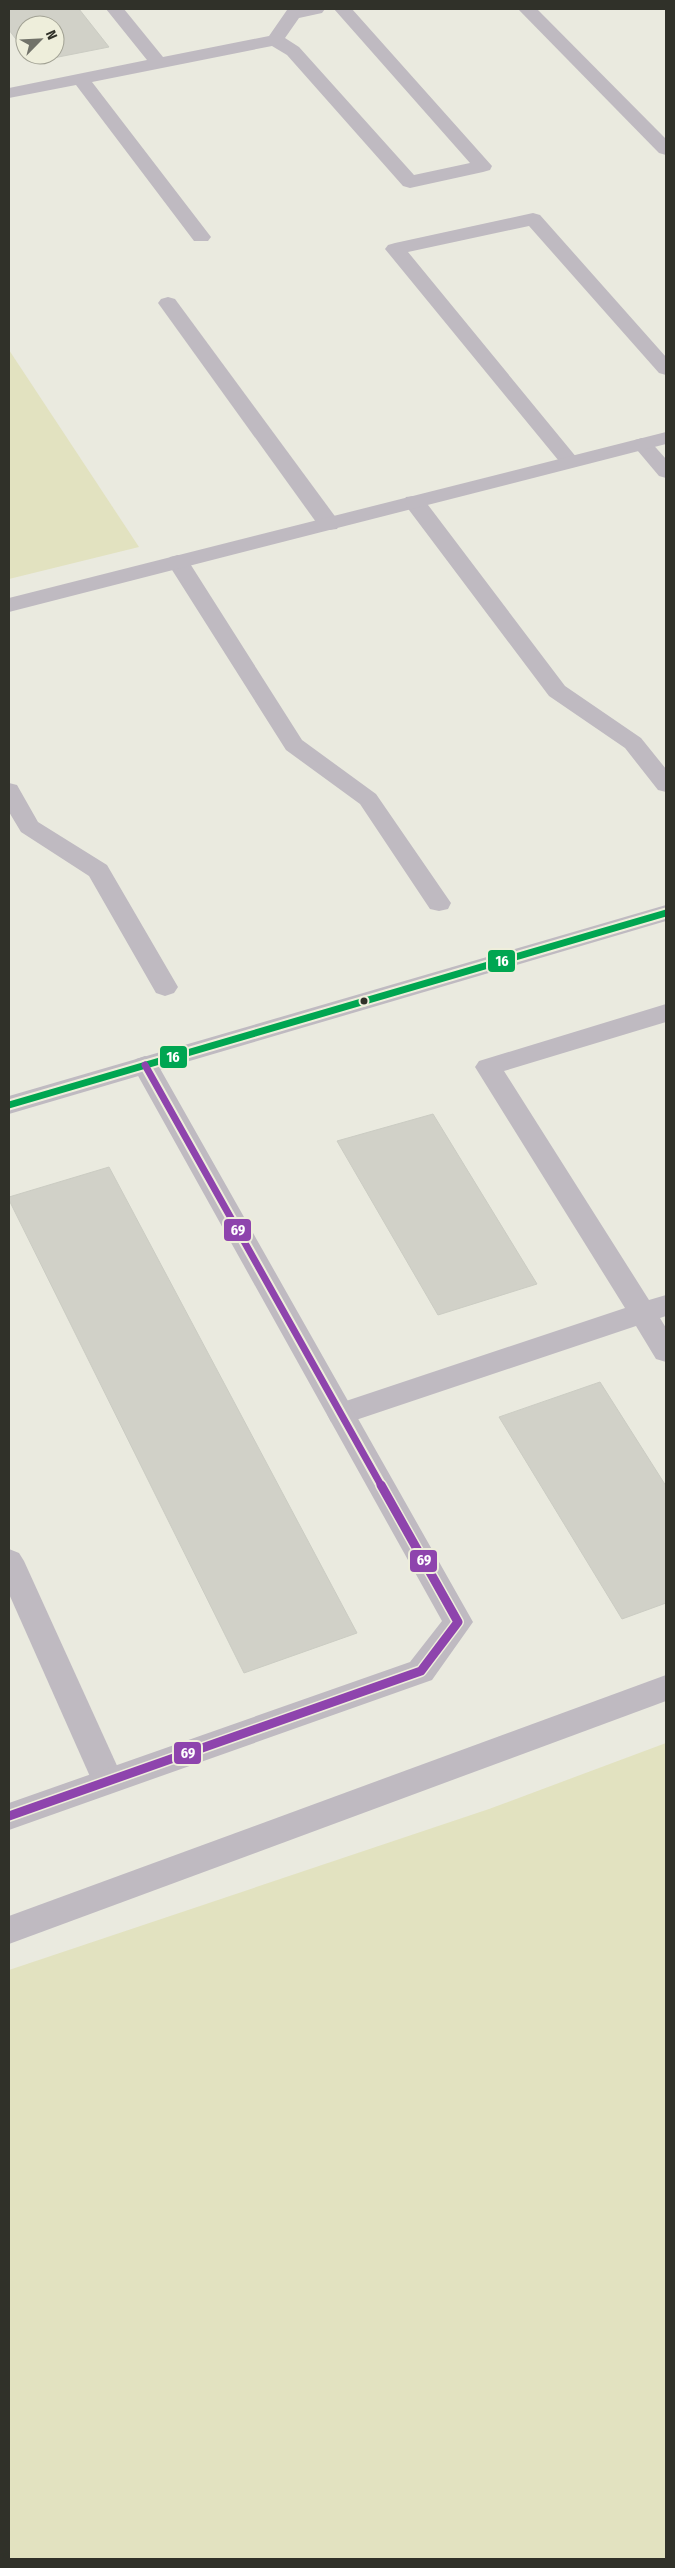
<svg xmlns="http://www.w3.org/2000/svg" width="675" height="2568" font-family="'Fira Sans Condensed',sans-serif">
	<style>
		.green { fill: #e2e2c0 }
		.building { fill: #d1d1c8; stroke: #cbccc3 }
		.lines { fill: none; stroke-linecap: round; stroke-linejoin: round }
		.service { fill: #bfbac1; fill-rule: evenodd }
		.minor { fill: #bfbac1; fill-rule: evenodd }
		.tertiary { fill: #bfbac1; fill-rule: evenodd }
		.bus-1-casing { stroke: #eeeedb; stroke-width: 11 }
		.bus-2-far1-casing { stroke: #eeeedb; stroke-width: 11 }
		.bus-2-casing { stroke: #eeeedb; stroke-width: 12 }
		.bus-1 { stroke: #00a651; stroke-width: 7 }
		.bus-2-far1 { stroke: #8e44ad; stroke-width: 7 }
		.bus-2 { stroke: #8e44ad; stroke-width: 9 }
		.bus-dot { fill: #303129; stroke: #eeeedb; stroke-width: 2 }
		.line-badge { stroke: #eeeedb; stroke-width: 2 }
		.badge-label { font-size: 14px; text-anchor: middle; font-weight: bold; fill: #fff }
	</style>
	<rect width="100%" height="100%" fill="#eaeadf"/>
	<g class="green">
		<path d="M9,350l130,197 -130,32z"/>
		<path d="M666,1743v816h-657v-589l480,-161z"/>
	</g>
	<g class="building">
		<path d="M9,9h70l30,38 -76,15 -5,-7h27v-30h-30v26l-16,-21z"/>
		<path d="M433,1114l104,170 -99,31 -101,-174z"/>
		<path d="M109,1167l248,466 -113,40 -235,-473v-3z"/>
		<path d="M600,1382l66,104v117l-44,16 -123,-202z"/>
	</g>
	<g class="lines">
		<g class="service">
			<path d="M106,9h18l39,48 106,-21 18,-26 38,-1 -3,4 -23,5 -14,20 14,9 115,128 56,-12 -136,-154h18l140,157 -2,4 -7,2 -73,16 -7,-2 -116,-131 -15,-9 -180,36 119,155 -3,4h-14l-118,-156 -67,13v-10l138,-28z"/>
			<path d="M533,213l7,2 126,142v18l-7,-2 -130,-147 -121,26 169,206 4,4 -4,4 -7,2 -7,-2 -178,-217 3,-4 7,-2z"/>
			<path d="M168,297l7,2 162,220 3,5 -3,5 -8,1 -8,-1 -163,-226 3,-4z"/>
			<path d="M642,438l7,2 17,19v19l-7,-2 -27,-32 3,-4z"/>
			<path d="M414,496l8,1 143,189 76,52 25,31v23l-8,-2 -33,-42 -76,-52 -146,-194 3,-5z"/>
			<path d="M178,555l8,2 3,5 113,178 74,54 75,109 -3,6 -9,2 -9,-2 -70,-105 -74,-54 -119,-188 3,-5z"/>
			<path d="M9,783l8,2 21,37 69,43 71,122 -4,6 -9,3 -9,-3 -67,-117 -68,-44 -12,-20z"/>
			<path d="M666,1004v18l-162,49 145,229 17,-5v21l-6,2 6,10v34l-10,-3 -20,-33 -295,99 -10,-3 -4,-8 4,-8 294,-98 -150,-241 4,-6z"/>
			<path d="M9,1549l10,4 5,8 100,220 -5,9 -11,4 -11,-4 -5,-9 -83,-187z"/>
		</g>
		<g class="minor">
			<path d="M518,9h19l129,130v16l-7,-2z"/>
			<path d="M666,432v12l-657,168v-14z"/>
			<path d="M145,1056l9,3 4,6 315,557 -41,58 -423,150v-27l401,-141 32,-41 -310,-556 4,-6z"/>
			<path d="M666,1675v26l-657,243v-28z"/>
		</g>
		<path class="tertiary" d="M666,905v16l-657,193v-18z"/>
		<defs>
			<path id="bus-1" d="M9,1105l657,-192"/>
			<path id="bus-2-far1" d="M145,1065l237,422"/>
			<path id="bus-2" d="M9,1816l412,-145 37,-49 -77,-137"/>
		</defs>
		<use href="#bus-1" class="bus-1-casing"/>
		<use href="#bus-2-far1" class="bus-2-far1-casing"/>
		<use href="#bus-2" class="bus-2-casing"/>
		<use href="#bus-1" class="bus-1"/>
		<use href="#bus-2-far1" class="bus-2-far1"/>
		<use href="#bus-2" class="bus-2"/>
	</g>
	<circle class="bus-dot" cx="364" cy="1001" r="4.5"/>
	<g class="line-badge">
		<rect x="487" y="949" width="29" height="24" rx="5" fill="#00a651"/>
		<rect x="159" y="1045" width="29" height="24" rx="5" fill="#00a651"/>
		<rect x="223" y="1218" width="29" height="24" rx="5" fill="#8e44ad"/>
		<rect x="409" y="1549" width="29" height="24" rx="5" fill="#8e44ad"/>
		<rect x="173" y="1741" width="29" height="24" rx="5" fill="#8e44ad"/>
	</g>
	<g class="badge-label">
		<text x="502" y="966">16</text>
		<text x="173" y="1062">16</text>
		<text x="238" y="1235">69</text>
		<text x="424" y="1565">69</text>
		<text x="188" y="1758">69</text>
	</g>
	<rect width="675" height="2568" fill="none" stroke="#303129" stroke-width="20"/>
	<g transform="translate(40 40) rotate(66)"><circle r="24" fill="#eeeedb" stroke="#a2a294"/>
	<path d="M0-4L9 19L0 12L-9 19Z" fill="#717269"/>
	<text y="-8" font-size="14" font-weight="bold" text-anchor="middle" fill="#303129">N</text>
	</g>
</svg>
